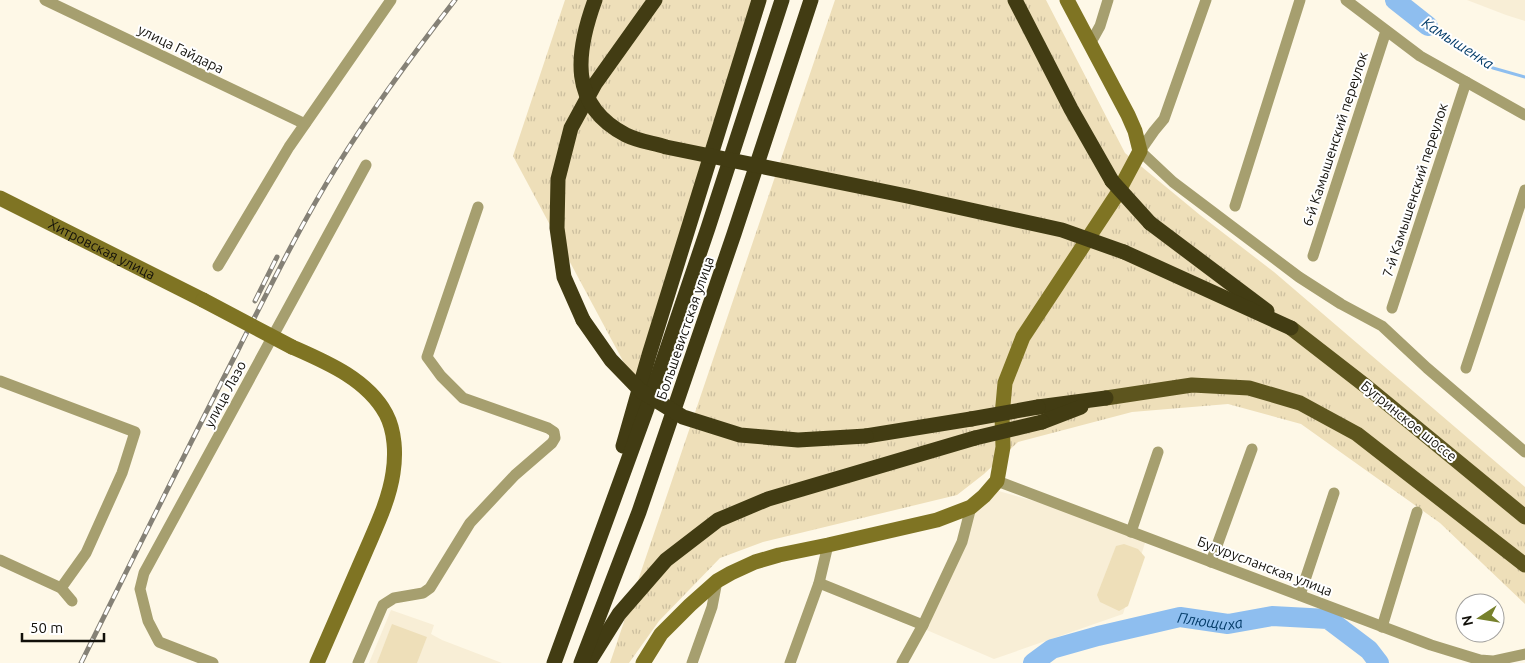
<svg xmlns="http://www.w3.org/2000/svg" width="1525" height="663" font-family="Ubuntu,sans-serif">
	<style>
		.built { fill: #f8eed6 }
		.grass { fill: url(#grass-tufts) }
		.pitch { fill: #eedfb9 }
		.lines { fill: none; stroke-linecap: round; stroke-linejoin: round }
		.stream { stroke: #8ebeef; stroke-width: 3 }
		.river { stroke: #8ebeef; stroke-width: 20 }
		.street { stroke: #a69f6f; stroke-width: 11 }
		.secondary { stroke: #7f7423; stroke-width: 15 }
		.primary { stroke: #5d551e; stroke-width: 15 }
		.highway { stroke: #423c13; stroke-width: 15 }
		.rail-casing { stroke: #858176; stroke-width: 5 }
		.rail { stroke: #fff; stroke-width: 3; stroke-dasharray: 9; stroke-linecap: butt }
		.secondary-bridge { stroke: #7f7423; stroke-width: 15 }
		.highway-bridge { stroke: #423c13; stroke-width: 15 }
		.labels { text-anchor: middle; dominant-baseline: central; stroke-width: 4; stroke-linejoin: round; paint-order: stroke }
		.street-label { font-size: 14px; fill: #12100a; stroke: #fff }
		.water-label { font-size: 15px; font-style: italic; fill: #043c69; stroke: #fff }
	</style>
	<defs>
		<pattern id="grass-tufts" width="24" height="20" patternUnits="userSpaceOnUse" patternTransform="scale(1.25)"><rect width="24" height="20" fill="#eedfb9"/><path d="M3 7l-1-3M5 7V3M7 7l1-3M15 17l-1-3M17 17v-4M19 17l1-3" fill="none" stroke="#cbbe9e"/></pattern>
	</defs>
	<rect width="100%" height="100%" fill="#fef8e7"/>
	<g class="built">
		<path d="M1467,0h58v21l-19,-6z"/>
		<path d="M995,490l153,43 -25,81 -129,45 -72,-31 57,-131z"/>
		<path d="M391,610l43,15 -3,9 11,6 60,23h-133z"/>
	</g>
	<g class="grass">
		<path d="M565,0h202l-129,389 -125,-233z"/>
		<path d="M835,0h211l79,153 75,62 74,57 251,215v117l-85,-81 -139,-99 -73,-20 -96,8 -114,30 -34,32 -27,21 -194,47 -43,16 -61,63 -30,42h-19z"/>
	</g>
	<g class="pitch">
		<path d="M1124,544l14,5 7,8 -17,49 -9,5 -19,-9 -3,-7 19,-49z"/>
		<path d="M392,624l35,13 -10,26h-40z"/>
	</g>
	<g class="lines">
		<path class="stream" d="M1428,26l65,42 32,9"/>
		<g class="river">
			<path d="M1395,0l33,26"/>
			<path id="s1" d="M1033,663l19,-14 46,-13 82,-19 48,7 44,-8 56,3 41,31 10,13"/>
		</g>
		<g class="street">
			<path d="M45,0l260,124"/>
			<path d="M1206,0l-42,119 -10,12 -14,20 33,31 126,95 42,27 41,22 45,42 98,84"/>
			<path d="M1346,0l74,56 105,59"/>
			<path d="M1090,44l10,-18 8,-26"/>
			<path d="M1235,206l65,-206"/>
			<path d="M1313,256l73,-225"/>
			<path d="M218,266l71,-119 102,-147"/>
			<path d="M1392,308l74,-226"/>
			<path d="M1466,368l59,-178"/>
			<path d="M0,381l135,51 -13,41 -36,80 -25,35"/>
			<path d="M997,481l434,164 49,15 13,1 32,-7"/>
			<path d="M1131,532l27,-80"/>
			<path d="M0,560l61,28 11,13"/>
			<path d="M1211,562l41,-113"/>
			<path d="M819,583l104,42"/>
			<path d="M1300,595l34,-102"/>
			<path d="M1382,627l35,-115"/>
			<path d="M213,663l-54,-21 -11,-21 -8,-32 4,-16 222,-408"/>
			<path d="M358,663l25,-58 11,-7 29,-5 7,-5 40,-65 45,-48 37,-32 3,-5 -1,-6 -6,-4 -85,-30 -22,-22 -14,-19 51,-150"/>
			<path d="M692,663l20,-56 5,-26"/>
			<path d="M790,663l29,-80 9,-38"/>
			<path d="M902,663l21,-38 39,-83 9,-35"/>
		</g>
		<g class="secondary">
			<path id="s2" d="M0,198l203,102"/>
			<path d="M292,347c34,15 75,32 94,67 9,17 10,40 7,59 -4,28 -18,56 -29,82 -16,36 -31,72 -47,108"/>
			<path d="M643,663l18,-29 29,-29 27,-24 14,-8 24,-11 24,-7 49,-10 109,-25 34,-13 13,-11 13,-15 6,-34 -1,-31 3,-33 18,-46 93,-141 24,-45 -5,-20 -7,-16 -61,-115"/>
		</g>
		<g class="primary">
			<path d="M1291,328l76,59 158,130"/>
			<path d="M1106,398l86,-13 57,3 51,15 57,31 168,131"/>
		</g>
		<g class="highway">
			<path d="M1015,0l56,109 41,72"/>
			<path d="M1150,223l117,88"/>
			<path d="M1124,252l167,76"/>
			<path d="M583,320l-19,-43 -7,-49 1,-49 13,-51 24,-44 60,-84"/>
			<path d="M1038,407l68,-9"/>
			<path d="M1042,422l39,-15"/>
			<path d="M866,436l105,-17"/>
			<path d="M623,446l26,-91 110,-355"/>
			<path d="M589,662l30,-48 47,-54 52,-40 50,-21 207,-61"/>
			<path d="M554,663l92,-252 62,-183 74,-228"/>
			<path d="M581,663l58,-151 95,-278 77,-234"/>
		</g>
		<defs>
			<g id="rail">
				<path d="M255,301l22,-44"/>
				<path d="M81,663c52,-105 104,-210 158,-315 31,-61 62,-124 98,-182 36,-58 76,-112 118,-166"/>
			</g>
		</defs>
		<use href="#rail" class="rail-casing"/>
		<use href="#rail" class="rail"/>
		<path class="secondary-bridge" d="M203,300l89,47"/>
		<g class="highway-bridge">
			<path d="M595,0c-19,52 -27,105 31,135 12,6 27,8 40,12l241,49 155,34 62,22"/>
			<path d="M1112,181l38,42"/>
			<path d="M583,320l28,40 30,31 42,26 57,18 58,5 68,-4"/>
			<path d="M971,419l67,-12"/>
			<path d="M975,438l67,-16"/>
		</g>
	</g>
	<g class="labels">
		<g class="street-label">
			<text transform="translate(181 49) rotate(26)">улица Гайдара</text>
			<text transform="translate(1335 139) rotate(-72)">6-й Камышенский переулок</text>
			<text transform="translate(1415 190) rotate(-72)">7-й Камышенский переулок</text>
			<text stroke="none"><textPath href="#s2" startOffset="114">Хитровская улица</textPath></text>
			<text transform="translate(685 328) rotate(-71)">Большевистская улица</text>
			<text transform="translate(225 394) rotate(-62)">улица Лазо</text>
			<text transform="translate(1409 421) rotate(39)">Бугринское шоссе</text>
			<text transform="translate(1265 566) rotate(21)">Бугурусланская улица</text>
		</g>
		<g class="water-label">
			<text transform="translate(1458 43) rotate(33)">Камышенка</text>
			<text stroke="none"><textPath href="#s1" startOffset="186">Плющиха</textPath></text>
		</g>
	</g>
	<g transform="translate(1480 618) rotate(258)"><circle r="24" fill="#ffffff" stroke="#a09f9d"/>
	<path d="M0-4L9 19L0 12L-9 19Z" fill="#77812d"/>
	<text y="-8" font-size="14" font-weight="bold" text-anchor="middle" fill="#12100a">N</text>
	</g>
	<path d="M22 633v8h82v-8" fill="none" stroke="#12100a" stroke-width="2.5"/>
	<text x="30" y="633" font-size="15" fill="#12100a" stroke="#ffffff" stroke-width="4" paint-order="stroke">50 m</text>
</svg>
